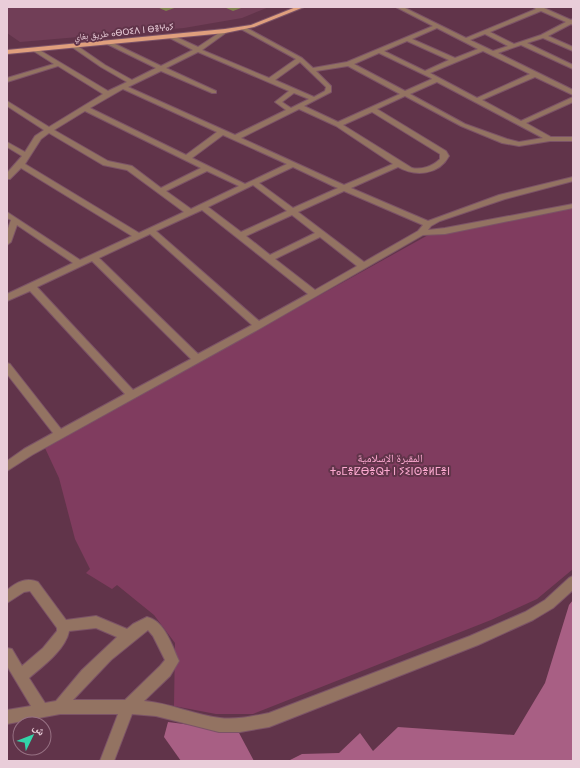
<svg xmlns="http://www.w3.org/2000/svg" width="580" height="768" font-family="Poppins,'Noto Naskh Arabic','Noto Sans Tifinagh',sans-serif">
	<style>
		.built { fill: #713e57 }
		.green { fill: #803c5f }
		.forest { fill: #a85f84 }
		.building { fill: #7e7f4d }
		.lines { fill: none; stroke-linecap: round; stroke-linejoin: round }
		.minor-casing { stroke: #7c5367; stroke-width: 2 }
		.major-casing { stroke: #7c5367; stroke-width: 2 }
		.minor { fill: #937362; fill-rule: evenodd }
		.major { fill: #df9f7d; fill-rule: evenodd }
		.labels { text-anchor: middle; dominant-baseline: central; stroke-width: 4; stroke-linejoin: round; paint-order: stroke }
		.far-street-label { font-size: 9px; fill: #e9cdd9; stroke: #61344a }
		.park-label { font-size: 11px; fill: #feabd2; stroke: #61344a }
	</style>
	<rect width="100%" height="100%" fill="#61344a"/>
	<path class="built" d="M7,7h262l-27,11 -58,10 -164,14 -13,-9z"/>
	<path class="green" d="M573,207v362l-36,30 -46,21 -238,94h-37l-42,-8 1,-63 -21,-28 -37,-30 -5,4 -26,-16 4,-4 -15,-30 -16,-61 -14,-30 385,-214z"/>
	<g class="forest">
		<path d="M573,600v161h-285l14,-7 37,-1 21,-20 13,18 25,-24 116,8 31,-52 24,-78z"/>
		<path d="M168,722l70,9 16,30h-73l-17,-24z"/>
	</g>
	<g class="building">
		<path d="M157,7h20l-11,4z"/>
		<path d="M224,7h20l-11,4z"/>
	</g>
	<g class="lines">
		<defs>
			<g id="minor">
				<path d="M396,7h7l63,31 70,-29 -3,-2 11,1 27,12 2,-1v6l-2,-1 -23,12 25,11v4l-30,-13 -16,5 46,22v4l-52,-24 -23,8 75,37v5l-38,-18 -53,23 39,21 52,-24v5l-47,21 25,14h22v4h-23l-31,5 -17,-3 -41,-17 -56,-30 -28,13 69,42 3,5c-10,19 -34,21 -51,11l-47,21 77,33 71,-26 74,-18v4l-68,18 -65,22 -9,5 -3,4 17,-2 128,-24v4l-128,26 -22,1 -162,93 -229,127 -25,16v-10l17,-12 29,-16 -46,-59v-11l3,1 51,65 64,-35 -95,-103 -23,10v-7l66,-31 -56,-38 -6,17 -4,3v-14l4,-11 -4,-2v-6l73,48 52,-24 -111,-68 -11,11h-3v-6l15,-17 -15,-9v-5l18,10 10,-16 9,-6 -37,-24v-5l42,26 54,-33 -45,-28 -51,16v-4l47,-14 -22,-14v-2h4l72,43 19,-9 -26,-15 -29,-20v-2h4l29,20 27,15 24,-12 -49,-24v-2h4l50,24 32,-16 -25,-13v-2h4l26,12 27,-18 3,2 -1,1 -25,18 67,28 27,-19 -55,-30v-2h4l57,31 11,10 34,-6 86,-36zM541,11l25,11 -25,13 -27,9 -24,-12zM437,28l41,21 -23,9 -43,-19zM485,34l23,12 -15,5 -23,-11zM407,41l42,19 -24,11 -41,-20zM483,51l47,23 -53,24 -47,-25zM198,52l91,39 -14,11 11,8 -51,25 -107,-48 33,-16 51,22h4v-2l-50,-23zM379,53l52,25 1,1 -27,12 -51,-27zM300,62l26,25 -1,4 -11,6 -39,-17zM348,66l52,28 -62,28 -34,-16 27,-14v-6l-15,-15zM437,82l106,56 -24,4 -12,-3 -42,-15 -55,-30zM123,89l94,43 -31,23 -96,-47zM294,93l15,6 -18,9 -9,-6zM299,109l37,17 57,38 -49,21 -103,-47zM85,111l116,57 -40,20 -29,-22 -24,-5 -54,-31zM372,112l68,42v5c-7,7 -18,11 -28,9l-69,-43zM49,133l54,32 24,5 57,42 -45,21 -114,-69 16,-25zM223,135l64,29 -42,20 -53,-26zM293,167l40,19 5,2 -45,20 -34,-25zM207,171l32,15 -48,23 -25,-18zM253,185l34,26 -46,21 -33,-25zM344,191l79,34 -5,6 -54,31 -66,-50zM202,210l106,84 -49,27 -103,-90zM292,215l23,18 -45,22 -24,-19zM150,234l102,91 -54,29 -99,-96zM320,237l37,29 -42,24 -40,-31zM92,261l99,98 -58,31 -96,-103z"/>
				<path d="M573,576v14l-20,18 -20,12 -55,25 -209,82 -29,5h-21l-63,-16 -24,-2 -18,47h-14l18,-47h-58l-53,10v-14l24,-4 -24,-40v-18l5,1 10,17 21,-18 14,-17v-3l-27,-37 -6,1 -17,11v-13c10,-8 19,-13 31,-8l28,38 30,-4 31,13 6,-5 14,-7c18,4 25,29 32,44l-9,15 -26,25c26,2 50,14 76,17 16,2 33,-2 49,-5l201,-77 55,-24 20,-12 24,-22zM96,628l21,9 -35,33 -26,31 -11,2 -16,-25c13,-11 37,-29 40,-47zM148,630l5,6 12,24 -5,6 -35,34h-52l38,-40z"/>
			</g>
			<path id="major" d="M296,7h8l-50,20 -29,6 -218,21v-4l218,-21 26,-4z"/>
		</defs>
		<use href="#minor" class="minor-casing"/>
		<use href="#major" class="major-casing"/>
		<use href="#minor" class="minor"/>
		<use href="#major" class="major"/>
	</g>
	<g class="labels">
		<g class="far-street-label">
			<text transform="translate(124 32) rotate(-6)">طريق بغاي ⴰⴱⵔⵉⴷ ⵏ ⴱⴻⵖⴰⵢ</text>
		</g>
		<g class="park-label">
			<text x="390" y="458">المقبرة الإسلامية<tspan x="390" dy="13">ⵜⴰⵎⴻⵇⴱⴻⵕⵜ ⵏ ⵢⵉⵏⵙⴻⵍⵎⴻⵏ</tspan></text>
		</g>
	</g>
	<rect width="580" height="768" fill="none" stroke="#e9cdd9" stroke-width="16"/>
	<g transform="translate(32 736) rotate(47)"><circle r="19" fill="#61344a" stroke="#977183"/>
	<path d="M0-3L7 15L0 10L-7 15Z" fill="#32d4a9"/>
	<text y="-6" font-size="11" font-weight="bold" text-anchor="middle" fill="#e9cdd9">ش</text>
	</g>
</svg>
